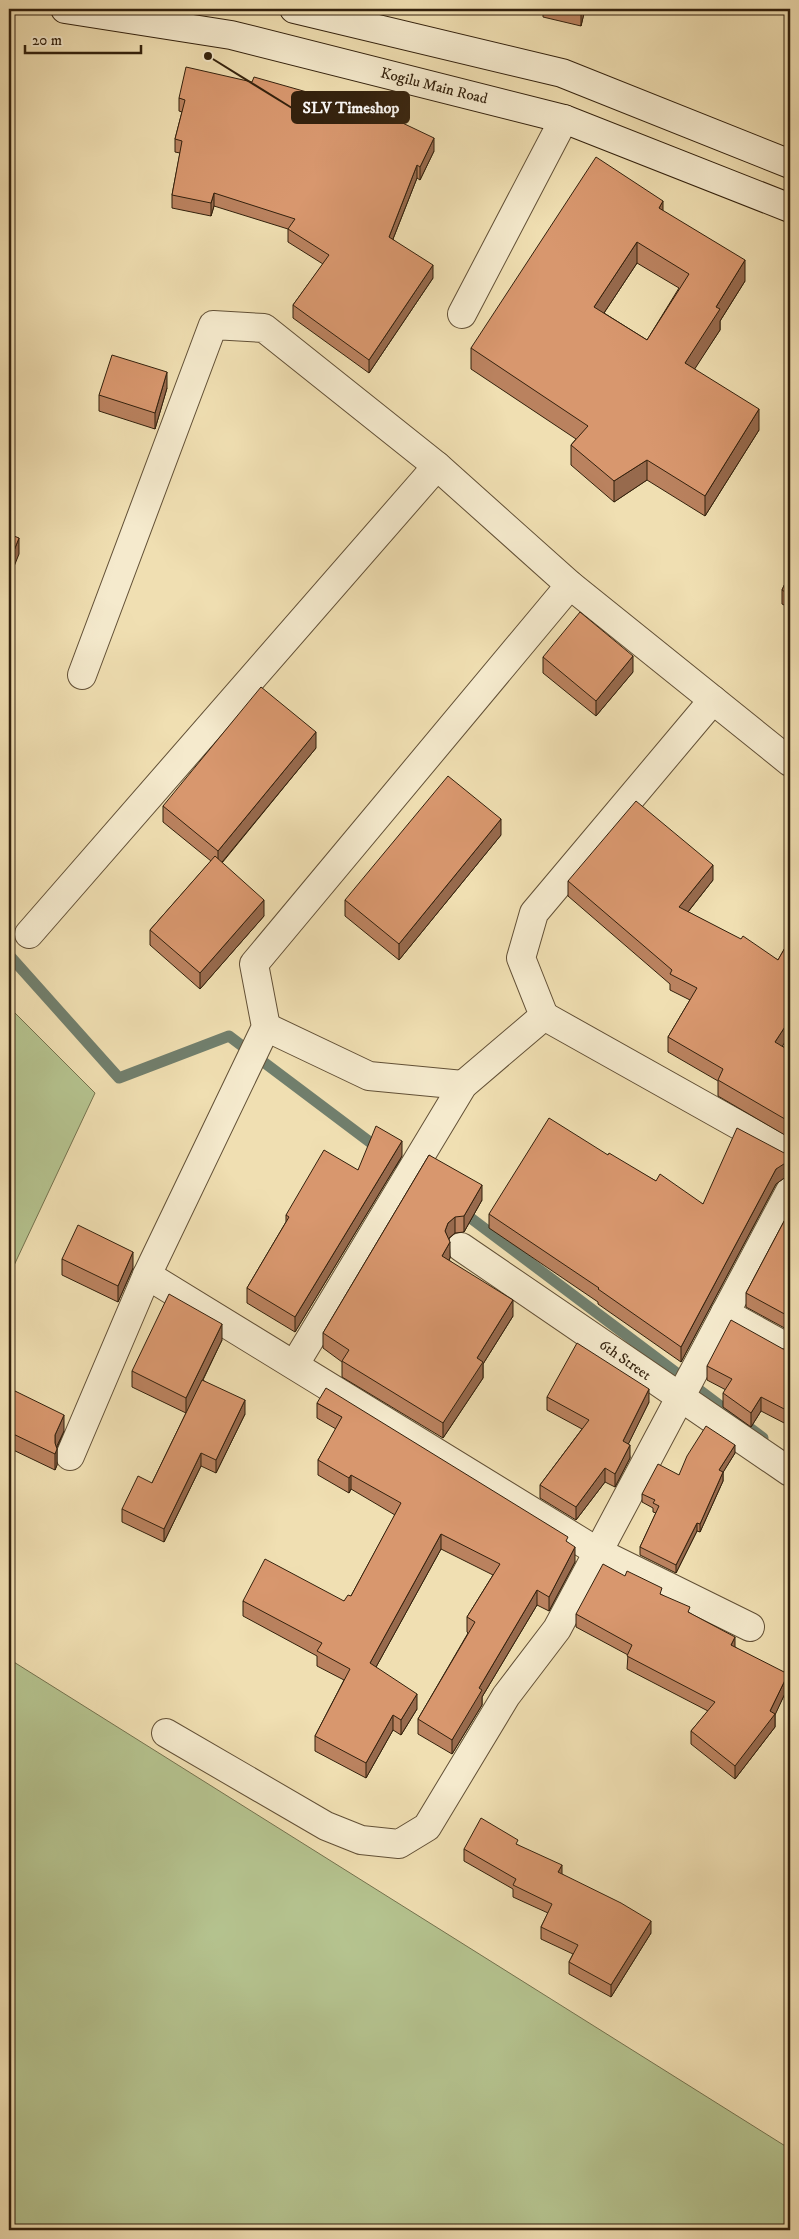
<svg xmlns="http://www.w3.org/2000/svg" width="799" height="2239" font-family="'IM FELL DW Pica',serif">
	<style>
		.green { fill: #b5c38f; stroke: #74724e }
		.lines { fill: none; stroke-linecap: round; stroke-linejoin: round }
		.stream { stroke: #717f6d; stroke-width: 11 }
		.minor-casing { stroke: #625036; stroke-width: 30 }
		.secondary-casing { stroke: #33210d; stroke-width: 30 }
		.minor { stroke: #f5eacd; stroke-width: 28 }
		.secondary { stroke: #f5eacd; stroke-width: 28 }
		.wall { fill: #ba825f; stroke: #33210d; fill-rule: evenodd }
		.shaded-wall { fill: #976a4d; stroke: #33210d }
		.building { fill: #d8976e; stroke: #33210d; fill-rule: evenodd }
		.labels { text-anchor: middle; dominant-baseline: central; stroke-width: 4; stroke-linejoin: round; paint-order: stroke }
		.street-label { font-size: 15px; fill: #33210d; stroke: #f5eacd }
		.leader { fill: none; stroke: #33210d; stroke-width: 2 }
		.callout-dot { fill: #33210d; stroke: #f5eacd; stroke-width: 2 }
		.callout { fill: #33210d; stroke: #33210d; stroke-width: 2 }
		.callout-label { font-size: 16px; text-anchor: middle; font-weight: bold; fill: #fff }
	</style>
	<rect width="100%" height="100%" fill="#f0dfb2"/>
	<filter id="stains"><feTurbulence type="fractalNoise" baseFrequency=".004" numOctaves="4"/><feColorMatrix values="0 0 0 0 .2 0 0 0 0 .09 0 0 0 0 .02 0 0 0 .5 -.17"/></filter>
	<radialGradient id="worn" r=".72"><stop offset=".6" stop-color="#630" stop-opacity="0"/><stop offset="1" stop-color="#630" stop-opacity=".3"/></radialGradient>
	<g class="green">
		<path d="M9,1007l86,86 -86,183z"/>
		<path d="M9,1659l781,490v81h-781z"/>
	</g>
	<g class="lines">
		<g class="stream">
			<path d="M9,955l110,123 110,-42 182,137"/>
			<path d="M460,1210l303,228"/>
		</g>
		<defs>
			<g id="minor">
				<path d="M462,314l102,-195"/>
				<path d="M82,675l131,-350 51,3 173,138 133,119 220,177"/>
				<path d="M29,934l408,-468"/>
				<path d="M544,1016l246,138"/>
				<path d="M266,1027l103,49 94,9"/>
				<path d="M461,1247l329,225"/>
				<path d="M147,1275l451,277 152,75"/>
				<path d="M725,1313l65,36"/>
				<path d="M295,1364l168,-279 81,-69 -23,-58 13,-45 179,-213"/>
				<path d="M70,1456l77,-181 119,-248 -12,-63 316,-379"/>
				<path d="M166,1733l160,93 35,14 38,4 28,-17 79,-131 51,-67 233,-438"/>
			</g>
			<g id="secondary">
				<path d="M65,9l166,26 333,84 226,89"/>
				<path d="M294,9l268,64 228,91"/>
			</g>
		</defs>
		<use href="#minor" class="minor-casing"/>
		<use href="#secondary" class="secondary-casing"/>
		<use href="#minor" class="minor"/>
		<use href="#secondary" class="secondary"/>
	</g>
	<g class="wall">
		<path d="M531,9h54l-4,17 -38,-9v-6z"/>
		<path d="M179,98l255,53 -14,29 -3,-2 -24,61 40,39 -64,95 -76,-55v-13l30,-41 -35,-22v-13l-74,-23 -3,10 -39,-8v-13l8,-42 -5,-1v-13l7,-27 -3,-1z"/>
		<path d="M663,211l82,70 -25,40v9l-26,39 65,61 -54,86 -58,-36 -33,22 -43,-37v-20l5,-6 -105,-70v-21zM637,263l42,25 -32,52 -43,-27z"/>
		<path d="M167,388l-12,41 -56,-18v-16z"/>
		<path d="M790,573v35l-8,-4v-14z"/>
		<path d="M543,657l90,15 -37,44 -53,-43z"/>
		<path d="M316,748l-94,115 42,53 -64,73 -50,-44v-15l61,-69 -48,-39v-16z"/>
		<path d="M501,835l-102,125 -54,-44v-16z"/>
		<path d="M713,880l-25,32 90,48 12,-21v95l-8,12 8,5v87l-72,-42v-15l-50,-29v-15l22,-37 -20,-10v-6l-102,-88v-15z"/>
		<path d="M429,1155l53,45 -18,32 -9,1 -6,5 1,20 -1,2 64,56 -30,48v14l-40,60 -101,-61v-15l-19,-14v-15z"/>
		<path d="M608,1155l48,26 47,23 85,-35 -1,3v4l-11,8 -95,178 -83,-58v-2l-109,-74v-14z"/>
		<path d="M402,1156l-107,176 -48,-29v-15l39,-66v-7l72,-45z"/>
		<path d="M790,1210v121l-44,-24v-14z"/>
		<path d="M62,1259l71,9 -15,34 -56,-27z"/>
		<path d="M222,1340l-19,40 42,34 -29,59 -15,-7 -37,76 -42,-20v-13l30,-26 34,-70 -54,-26v-16z"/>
		<path d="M783,1349l7,1v76l-29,-15 -10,16 -28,-20v-14l3,-3 -19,-10v-14z"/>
		<path d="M547,1397l102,5 -21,42 2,14 -15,29 -10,-5 -29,38 -36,-22v-13l42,-56 -35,-19z"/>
		<path d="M317,1403l251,140 7,19 -26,49 -12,-6 -55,92v8l-30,49 -34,-20v-15l50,-86 -1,-1v-15l26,-42 -52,-26 -65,118 41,42 -16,26 -8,-5 -27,48 -51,-27v-15l29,-56 -27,-14v-10l-74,-40v-15h101l7,-5 44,-81 -44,-26 -2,4 -31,-18v-15l18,-31 -19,-11z"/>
		<path d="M9,1404l55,27 -7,17v17l-2,5 -46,-22z"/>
		<path d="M735,1453l-12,19v9l-23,51 -3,-1 -21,42 -36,-18v-8l16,-34 -3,-1v-4l-11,-6v-8l37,-19z"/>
		<path d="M625,1576l37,19 28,18 98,74 -13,27v13l-40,52 -44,-35v-13l17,-20 -81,-42 1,-14 -52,-28v-13z"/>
		<path d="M518,1845l133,88 -40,64 -42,-23v-12l4,-8 -32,-15v-12l7,-14 -35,-16v-8l-49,-28v-12z"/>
	</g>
	<g class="shaded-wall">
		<path d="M582,9h3l-4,17v-16z"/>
		<path d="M434,138v13l-14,29v-13z"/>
		<path d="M417,165v13l-28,71v-12z"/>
		<path d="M214,193v13l-3,10v-13z"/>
		<path d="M663,201v21l-4,-14z"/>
		<path d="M637,242v21l-43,65v-21z"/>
		<path d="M745,260v21l-25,40v9l-35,54v-21l31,-56z"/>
		<path d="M433,265v13l-64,95v-13z"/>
		<path d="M167,372v16l-12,41v-16z"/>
		<path d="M759,409v21l-54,86v-20z"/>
		<path d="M647,460v20l-33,22v-21z"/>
		<path d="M19,538v16l-10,25v-16z"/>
		<path d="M633,656v16l-37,44v-15z"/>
		<path d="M316,732v16l-98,119v-16z"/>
		<path d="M501,819v16l-102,125v-16z"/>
		<path d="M713,865v15l-34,43v-16z"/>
		<path d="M264,900v16l-64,73v-16z"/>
		<path d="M790,1019v15l-15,24v-16z"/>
		<path d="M402,1141v15l-107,176v-15z"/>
		<path d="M788,1155v14l-1,3v4l-11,8 -95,178v-15l95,-178 9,-8z"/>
		<path d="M482,1185v15l-18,32v-16z"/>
		<path d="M455,1217v16l-7,6 -3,-8 3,-8z"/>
		<path d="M450,1242v16l-8,14v-16z"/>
		<path d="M133,1252v16l-15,34v-16z"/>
		<path d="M513,1300v16l-30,48v14l-40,60v-15l34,-65z"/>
		<path d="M222,1324v16l-36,74v-16z"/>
		<path d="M649,1389v13l-26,53v-14z"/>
		<path d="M761,1397v14l-10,16v-14z"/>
		<path d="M245,1400v14l-29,59v-13z"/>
		<path d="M64,1415v16l-9,19 2,-1v16l-2,5v-35z"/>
		<path d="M630,1445v13l-15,29v-13z"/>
		<path d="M735,1445v8l-16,26v-9z"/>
		<path d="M201,1453v13l-37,76v-13z"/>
		<path d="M605,1468v14l-29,38v-13z"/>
		<path d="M723,1472v9l-23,51v-8z"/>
		<path d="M351,1475v14l-2,4v-15z"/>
		<path d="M697,1523v8l-21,42v-8z"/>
		<path d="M441,1534v15l-71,129v-15z"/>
		<path d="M575,1547v15l-26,49v-14z"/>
		<path d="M537,1590v15l-55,92v8l-30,49v-14l27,-52z"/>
		<path d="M735,1637v13l-4,-5z"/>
		<path d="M788,1674v13l-13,28v12l-40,52v-13l35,-55z"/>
		<path d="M417,1694v15l-16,26v-15z"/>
		<path d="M393,1715v15l-27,48v-15z"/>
		<path d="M562,1865v12l-4,-5z"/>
		<path d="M651,1921v12l-40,64v-12z"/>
	</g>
	<g class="building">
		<path d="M186,67l66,15 2,-5 74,21v-2l64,22 42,20 -14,29 -3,-2 -28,72 44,28 -64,95 -76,-55 36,-50 -41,-26 7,-10 -81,-26 -3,10 -39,-8 10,-54 -7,-2 10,-39 -6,-2z"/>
		<path d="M596,157l67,44 -4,7 86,52 -29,47 4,2 -35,54 74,46 -54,87 -58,-36 -33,21 -43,-36 17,-19 -117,-78zM637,242l52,32 -42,66 -53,-33z"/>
		<path d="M112,355l55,17 -12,41 -56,-18z"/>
		<path d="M9,534l10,4 -10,25z"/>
		<path d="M790,573v22l-8,-5z"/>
		<path d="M580,612l53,44 -37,45 -53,-44z"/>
		<path d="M261,687l55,45 -98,119 -55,-45z"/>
		<path d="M448,776l53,43 -102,125 -54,-44z"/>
		<path d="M636,801l77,64 -34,42 62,32 2,-3 35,24 12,-21v80l-15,23 15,9v71l-72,-42 5,-11 -55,-32 29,-49 -27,-14 2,-4 -104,-89z"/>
		<path d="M215,856l49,44 -64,73 -50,-43z"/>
		<path d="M549,1118l59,37 1,-2 47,28 4,-7 43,30 34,-76 51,27 -3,6 2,1 -11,7 -95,178 -83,-58 1,-1 -110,-74z"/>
		<path d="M376,1126l26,15 -107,176 -48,-29 42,-71 -3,-2 38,-65 34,20z"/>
		<path d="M429,1155l53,30 -18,31 -9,1 -7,6 -3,8 5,11 -8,14 71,44 -36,58 6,4 -40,61 -101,-62 7,-11 -26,-17z"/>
		<path d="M790,1210v107l-44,-24z"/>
		<path d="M78,1225l55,27 -15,34 -56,-27z"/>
		<path d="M169,1294l53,30 -36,74 -54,-27z"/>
		<path d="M731,1320l52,29 7,1v62l-29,-15 -10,16 -28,-20 9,-14 -25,-13z"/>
		<path d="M577,1343l72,46 -26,52 7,4 -15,29 -10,-6 -29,39 -36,-22 49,-65 -42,-23z"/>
		<path d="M202,1380l43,20 -29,60 -15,-7 -37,76 -42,-20 16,-33 14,7z"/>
		<path d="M326,1388l242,149 -2,4 9,6 -26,50 -12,-7 -58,98 3,2 -30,50 -34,-21 57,-97 -8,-5 33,-53 -59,-30 -71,129 47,31 -16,26 -8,-5 -27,48 -51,-27 35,-67 -33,-18 5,-8 -79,-42 22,-42 79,42 4,-6 3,1 50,-93 -50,-28 -2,3 -31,-18 24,-43 -25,-14z"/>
		<path d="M15,1391l49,24 -9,20v8l2,6 -2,5 -46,-22v-28z"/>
		<path d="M706,1426l29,19 -16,25 4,2 -23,52 -3,-1 -21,42 -36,-18 19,-41 -6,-3 2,-3 -13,-6 16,-30 21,11 8,-19z"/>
		<path d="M603,1564l22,12 2,-5 35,17 -2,6 30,13 -2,5 47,25 -4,8 57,29 -18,37 5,3 -40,52 -44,-35 24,-29 -88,-46 5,-11 -56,-31z"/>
		<path d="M481,1818l37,22 -2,4 46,21 -4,7 63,31 30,18 -40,64 -42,-23 9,-17 -37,-18 11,-23 -39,-19 3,-6 -52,-30z"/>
	</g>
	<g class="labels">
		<g class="street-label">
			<text transform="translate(434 86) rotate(14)">Kogilu Main Road</text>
			<text transform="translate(625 1360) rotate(35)">6th Street</text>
		</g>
	</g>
	<path class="leader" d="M208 56L292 108"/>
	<circle class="callout-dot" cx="208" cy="56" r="5"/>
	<rect class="callout" x="292" y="92" width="117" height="31" rx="5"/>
	<g class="callout-label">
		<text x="351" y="113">SLV Timeshop</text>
	</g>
	<rect width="799" height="2239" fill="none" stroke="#f0dfb2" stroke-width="30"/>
	<rect x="10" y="10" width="779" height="2219" fill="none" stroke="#33210d" stroke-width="2.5"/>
	<rect x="15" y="15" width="769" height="2209" fill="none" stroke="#33210d"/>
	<path d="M25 45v8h116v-8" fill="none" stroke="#33210d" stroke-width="2.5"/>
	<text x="32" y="45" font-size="15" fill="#33210d" stroke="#f5eacd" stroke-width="4" paint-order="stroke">20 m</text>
	<rect width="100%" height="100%" filter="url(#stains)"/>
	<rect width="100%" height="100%" fill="url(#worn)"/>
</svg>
